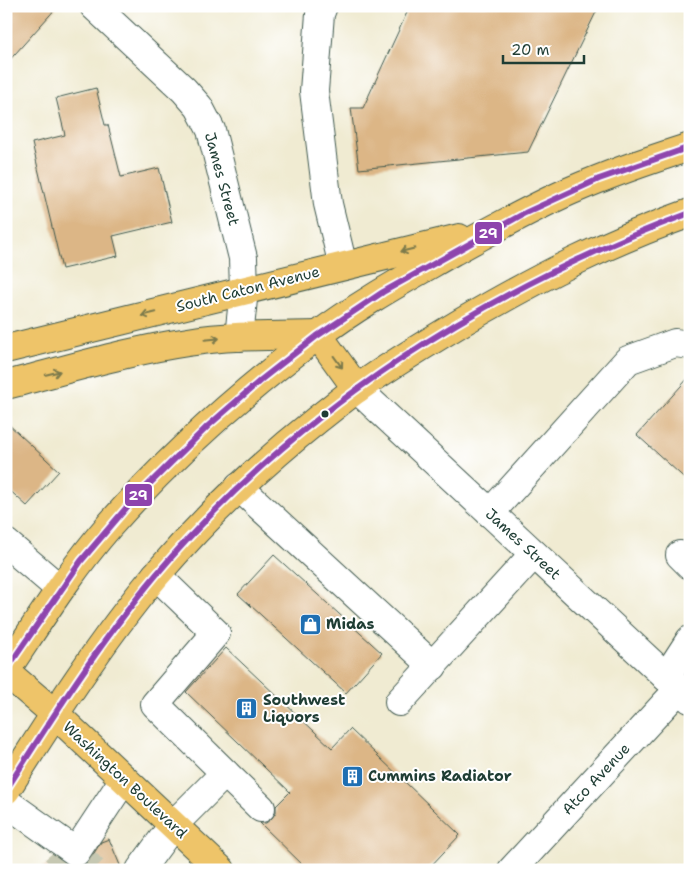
<svg xmlns="http://www.w3.org/2000/svg" width="696" height="876" font-family="'Shantell Sans',sans-serif">
	<style>
		.building { fill: #dcb686 }
		.lines { fill: none; stroke-linecap: round; stroke-linejoin: round }
		.minor-tunnel { stroke: #c6c8b2; stroke-width: 28; stroke-dasharray: 28 14; stroke-linecap: butt }
		.minor-casing { stroke: #3e574c; stroke-width: 30 }
		.major-casing { stroke: #3e574c; stroke-width: 30 }
		.minor { stroke: #fff; stroke-width: 28 }
		.major { stroke: #eec469; stroke-width: 28 }
		.bus-1-casing { stroke: #fff; stroke-width: 10 }
		.bus-1 { stroke: #8e44ad; stroke-width: 6 }
		.oneway { stroke: #7c7a4c }
		.bus-dot { fill: #1f3d34; stroke: #fff; stroke-width: 2 }
		.labels { text-anchor: middle; dominant-baseline: central; stroke-width: 4; stroke-linejoin: round; paint-order: stroke }
		.street-label { font-size: 15px; fill: #1f3d34; stroke: #fff }
		.poi-label { font-size: 15px; font-weight: bold; fill: #1f3d34; stroke: #fff; text-anchor: start }
		.line-badge { stroke: #fff; stroke-width: 2 }
		.badge-label { font-size: 14px; text-anchor: middle; font-weight: bold; fill: #fff }
	</style>
	<rect width="100%" height="100%" fill="#fff"/>
	<filter id="ink" filterUnits="userSpaceOnUse"><feTurbulence type="fractalNoise" baseFrequency=".02" numOctaves="2"/><feDisplacementMap in="SourceGraphic" scale="10" xChannelSelector="R" yChannelSelector="G"/><feConvolveMatrix kernelMatrix="1 2 1 2 8 2 1 2 1" color-interpolation-filters="sRGB"/></filter>
	<filter id="wash" filterUnits="userSpaceOnUse"><feTurbulence type="fractalNoise" baseFrequency=".0096" numOctaves="4" result="noise"/><feDisplacementMap in="SourceGraphic" scale="20" xChannelSelector="R" yChannelSelector="G"/><feGaussianBlur stdDeviation="1.12" result="paint"/><feColorMatrix in="noise" values="0 0 0 0 0 0 0 0 0 0 0 0 0 0 0 0 0 1.4 0 .05"/><feComposite in="paint" operator="in"/></filter>
	<g filter="url(#wash)">
		<rect width="100%" height="100%" fill="#f0ebd2"/>
		<g id="blocks">
			<g class="building">
				<path d="M6,6h52l-52,58z"/>
				<path d="M410,6h189l-71,146 -169,17 -8,-61h12z"/>
				<path d="M96,88l9,37h3l13,52 38,-9 13,54 -59,14 5,20 -56,13 -30,-126 33,-8 -9,-37z"/>
				<path d="M690,376v107l-53,-48z"/>
				<path d="M6,422l53,49 -32,35 -21,-19z"/>
				<path d="M274,555l108,98 -36,40 -108,-99z"/>
				<path d="M226,648l106,100 18,-19 110,106 -33,35h-119l-48,-47h6l6,-5 4,-6v-6l14,-14 -104,-100z"/>
				<path d="M109,839l13,31h-86l24,-11 14,8 8,-1 7,-5 12,-19z"/>
			</g>
		</g>
	</g>
	<g filter="url(#ink)">
		<use href="#blocks" fill-opacity="0" stroke="#3e574c" stroke-width="1"/>
		<g class="lines">
			<path class="minor-tunnel" d="M54,870l22,-18 17,18"/>
			<defs>
				<g id="minor">
					<path d="M94,6l90,84 15,17 12,23 32,128 1,32 -5,47"/>
					<path d="M323,6l-3,8 -6,77 14,113 15,62"/>
					<path d="M357,389l333,310"/>
					<path d="M239,487l194,179"/>
					<path d="M490,513l138,-153 47,-17 15,2"/>
					<path d="M6,543l54,46"/>
					<path d="M680,555l10,10"/>
					<path d="M666,677l24,-37"/>
					<path d="M399,702l135,-148"/>
					<path d="M225,773l36,35"/>
					<path d="M6,802l70,50 48,-73"/>
					<path d="M140,870l33,-45 52,-52 -70,-69 61,-71 -60,-58"/>
					<path d="M512,870l167,-181"/>
				</g>
				<g id="major">
					<path d="M318,335l39,54"/>
					<path d="M6,349l453,-111"/>
					<path d="M6,385c60,-15 121,-34 182,-43 43,-7 87,-6 130,-7"/>
					<path d="M6,670c33,-49 64,-99 103,-144 62,-70 133,-134 208,-190 42,-32 90,-58 135,-84 38,-21 77,-43 118,-61 39,-17 79,-31 120,-44"/>
					<path d="M6,672l49,42 166,156"/>
					<path d="M6,790c47,-74 94,-148 150,-215 49,-57 103,-109 162,-156 13,-10 26,-21 40,-31 33,-23 69,-45 104,-66 75,-44 146,-80 228,-109"/>
				</g>
			</defs>
			<use href="#minor" class="minor-casing"/>
			<use href="#major" class="major-casing"/>
			<use href="#minor" class="minor"/>
			<use href="#major" class="major"/>
			<defs>
				<g id="bus-1">
					<path d="M6,670l75,-109 52,-61 75,-74 54,-47 55,-43 66,-44 142,-79 74,-34 91,-32"/>
					<path d="M6,790c47,-74 94,-148 150,-215 140,-166 331,-287 534,-362"/>
				</g>
			</defs>
			<use href="#bus-1" class="bus-1-casing"/>
			<use href="#bus-1" class="bus-1"/>
		</g>
		<defs><path id="oneway-shaft" d="M-6 0H5M1.5-3L5.5 0L1.5 3" fill="none" stroke-width="1.6" stroke-linecap="round" stroke-linejoin="round" transform="scale(1.25)"/></defs>
		<g class="oneway">
			<use href="#oneway-shaft" transform="translate(408 250) rotate(167)"/>
			<use href="#oneway-shaft" transform="translate(149 314) rotate(166)"/>
			<use href="#oneway-shaft" transform="translate(212 339) rotate(-5)"/>
			<use href="#oneway-shaft" transform="translate(338 362) rotate(54)"/>
			<use href="#oneway-shaft" transform="translate(53 373) rotate(-14)"/>
		</g>
	</g>
	<defs>
		<symbol id="shop-square" viewBox="-11 -11 22 22"><rect x="-9" y="-9" width="18" height="18" rx="4" fill="#1f6fb2" stroke="#fff"/><path d="M-5-2.5h2.3a2.7 3.5 0 0 1 5.4 0H5L5.5 6h-11ZM-1.5-2.5h3a1.5 2.3 0 0 0-3 0Z" fill="#fff"/></symbol>
		<symbol id="building-square" viewBox="-11 -11 22 22"><rect x="-9" y="-9" width="18" height="18" rx="4" fill="#1f6fb2" stroke="#fff"/><path d="M-4-6H4V6H1V3H-1V6H-4ZM-2.5-4.3h1.7v1.8h-1.7ZM.8-4.3h1.7v1.8H.8ZM-2.5-1h1.7V.8h-1.7ZM.8-1h1.7V.8H.8Z" fill="#fff"/></symbol>
	</defs>
	<g fill-rule="evenodd">
		<use href="#shop-square" x="298" y="612" width="25" height="25"/>
		<use href="#building-square" x="234" y="696" width="25" height="25"/>
		<use href="#building-square" x="340" y="764" width="25" height="25"/>
	</g>
	<circle class="bus-dot" cx="325" cy="414" r="4.5"/>
	<g class="labels">
		<g class="street-label">
			<text transform="translate(222 179) rotate(75)">James Street</text>
			<text transform="translate(248 289) rotate(-14)">South Caton Avenue</text>
			<text transform="translate(523 544) rotate(43)">James Street</text>
			<text transform="translate(596 779) rotate(-47)">Atco Avenue</text>
			<text transform="translate(125 780) rotate(43)">Washington Boulevard</text>
		</g>
		<g class="poi-label">
			<text x="326" y="624">Midas</text>
			<text x="263" y="700">Southwest<tspan x="263" dy="17">Liquors</tspan></text>
			<text x="368" y="776">Cummins Radiator</text>
		</g>
	</g>
	<g class="line-badge">
		<rect x="474" y="221" width="29" height="24" rx="5" fill="#8e44ad"/>
		<rect x="124" y="483" width="29" height="24" rx="5" fill="#8e44ad"/>
	</g>
	<g class="badge-label">
		<text x="488" y="238">29</text>
		<text x="138" y="500">29</text>
	</g>
	<rect width="696" height="876" fill="none" stroke="#fff" stroke-width="25"/>
	<path d="M503 55v8h81v-8" fill="none" stroke="#1f3d34" stroke-width="2.5"/>
	<text x="511" y="55" font-size="15" fill="#1f3d34" stroke="#ffffff" stroke-width="4" paint-order="stroke">20 m</text>
</svg>
